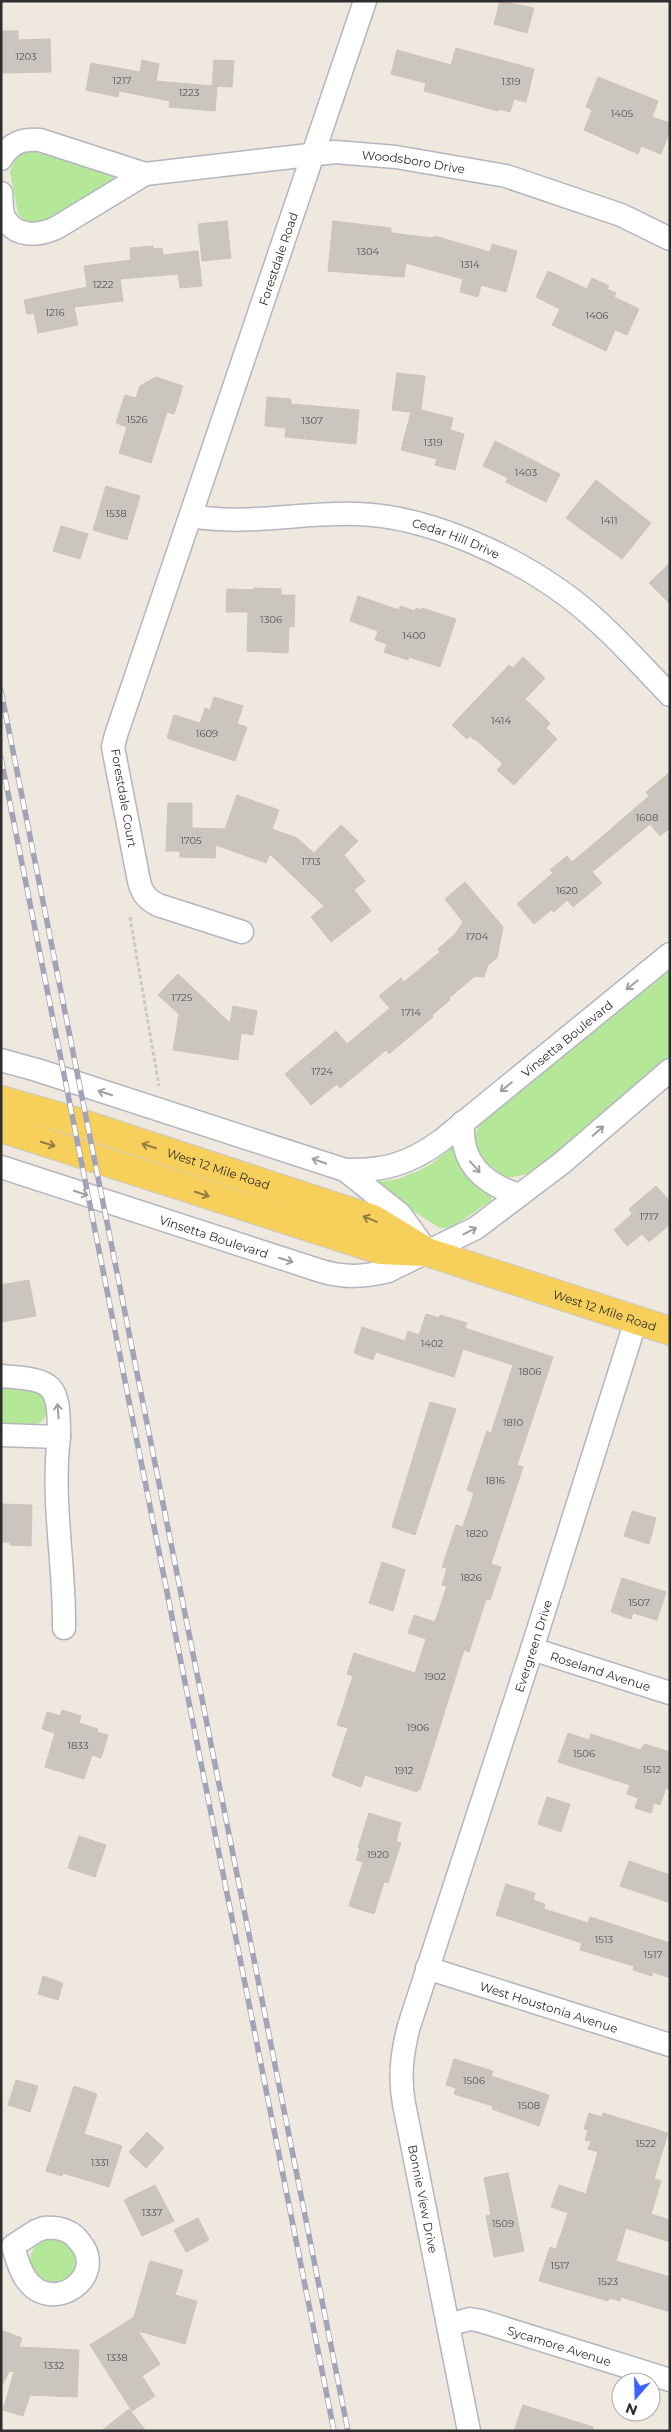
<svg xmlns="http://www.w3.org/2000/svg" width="671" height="2432" font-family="Montserrat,sans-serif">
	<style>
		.grass { fill: #b5e799 }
		.building { fill: #cac5be; stroke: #cbc4b8 }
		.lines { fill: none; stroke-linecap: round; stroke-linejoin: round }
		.minor-casing { stroke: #b3b5c1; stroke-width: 25 }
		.major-casing { stroke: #c8c8c8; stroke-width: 30 }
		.path { stroke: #c8c8c8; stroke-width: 3; stroke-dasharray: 4 2.5; stroke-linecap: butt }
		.minor { stroke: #fff; stroke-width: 22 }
		.major { stroke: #f7d05b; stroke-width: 28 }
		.rail-casing { stroke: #a1a4b8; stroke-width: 5.5 }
		.rail { stroke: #fff; stroke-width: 4; stroke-dasharray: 11; stroke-linecap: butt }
		.oneway { stroke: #a0a0a0 }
		.oneway2 { stroke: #927e44 }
		.labels { text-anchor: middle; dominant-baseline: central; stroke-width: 4; stroke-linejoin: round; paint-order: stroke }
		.number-label { font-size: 10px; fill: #545351 }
		.street-label { font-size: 12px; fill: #2d2d2d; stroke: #fff }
	</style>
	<rect width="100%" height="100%" fill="#efe8df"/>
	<g class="grass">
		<path d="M33,150l79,25 4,6 -64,41 -23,2 -11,-10 -8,-42c3,-13 10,-21 23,-22z"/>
		<path d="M670,965v91l-138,116c-9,3 -18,6 -27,5 -15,-1 -30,-22 -30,-36 0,-5 2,-11 3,-15z"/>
		<path d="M452,1148l3,1c6,22 15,36 36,47l1,4 -41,28 -4,1 -9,-2 -64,-41 1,-4 23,-3 22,-9 11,-6z"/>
		<path d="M1,1387c16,1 51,0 46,25 -1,5 -5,10 -10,12 -10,4 -25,1 -36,0z"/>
		<circle cx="53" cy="2261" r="23"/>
	</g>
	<g class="building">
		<path d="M500,1l34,7 -7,25 -33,-9z"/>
		<path d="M1,31h17v9l32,-1 1,33 -50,1z"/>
		<path d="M456,48l78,21 -8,33 -12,-3 -4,13 -11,-3 -1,2 -74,-20 2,-8 -35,-9 6,-24 54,15z"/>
		<path d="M142,60l17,4 -3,17 56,5 2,-26 20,1 -2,26 -15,-1 -2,25 -46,-4 1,-6 -51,-10 -1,6 -32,-7 5,-27 49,9z"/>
		<path d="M598,77l60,24 -6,16 18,6v7l-9,24 -20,-8 -3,8 -54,-24 8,-20 -6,-3z"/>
		<path d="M227,221l4,37 -29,3 -4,-37z"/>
		<path d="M333,221l58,7v5l42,5 1,-2 56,16 2,-8 25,7 -11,41 -25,-7 -3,12 -18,-5 3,-13 -57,-16 -2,14 -76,-6z"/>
		<path d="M153,246v3l9,-1 1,7 35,-4 4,35 -22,2 -2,-14 -58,5 3,22 -49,6 4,18 -40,8 -4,-20 -7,1 -3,-14 63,-13 -3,-21 47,-6 -1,-12z"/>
		<path d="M548,271l39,18 5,-11 17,8 -2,3 9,4 -2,4 25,12 -12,26 -12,-5 -9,21 -54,-26 8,-16 -24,-12z"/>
		<path d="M397,373l28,3 -4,34 32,8 -3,12 14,4 -9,36 -20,-5 2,-6 -36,-9 10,-38 -19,-2z"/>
		<path d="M156,377l27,9 -9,28 -7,-2 -16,51 -32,-10 8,-26 -11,-4 9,-28 11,3 4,-12z"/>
		<path d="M267,397l24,2v5l68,6 -3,34 -71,-7 1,-9 -21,-2z"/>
		<path d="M495,441l65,33 -14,28 -40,-20 2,-4 -25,-12z"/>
		<path d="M596,480l55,43 -29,36 -56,-41z"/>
		<path d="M106,486l34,10 -13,44 -34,-10z"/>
		<path d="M61,526l27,8 -8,25 -27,-8z"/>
		<path d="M670,563v41l-21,-21z"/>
		<path d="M254,588l27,1v6h14l-1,32 -5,-1 -1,27 -41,-2 1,-39h-22l1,-23 27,1z"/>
		<path d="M358,596l41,14 1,-4 15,5 1,-3 5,2 1,-2 34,11 -16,48 -31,-10 -1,3 -24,-8 3,-8 -12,-4 3,-9 -28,-10z"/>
		<path d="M523,657l22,21 -20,21 25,24 -4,5 11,11 -43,46 -17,-15 6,-6 -28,-25 -1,1 -4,-4 -3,3 -15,-14 57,-60 4,3z"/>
		<path d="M214,697l29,9 -6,18 10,3 -12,34 -68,-23 7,-23 26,8 5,-15 5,2z"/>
		<path d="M670,772v56l-10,8 -10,-12 -58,48 10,11 -29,24 -6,-7 -13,12 -3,-2 -17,14 -17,-20 36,-31 -3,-3 17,-14 5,6 32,-27 45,-39 -3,-4z"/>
		<path d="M237,795l42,15 -7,19 25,9 17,15 27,-28 17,16 -14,14 21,26 -11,9 17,21 -40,31 -20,-25 13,-11 -54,-52 -4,9 -50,-18 -1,13 -35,-1v-6h-14l2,-48h24v25l33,1z"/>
		<path d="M465,882l38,45 -6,31 -9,7 -4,12 -9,-1 -26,22 1,2 -18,15 1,2 -44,37 -3,-4 -46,38 -3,-4 -26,21 -26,-31 51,-43 11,13 43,-36 -11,-12 22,-18 3,4 36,-30 -2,-3 17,-15 8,-12 -18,-23z"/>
		<path d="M178,974l52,49 3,-17 24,5 -4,24 -12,-2 -3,27 -65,-10 6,-36 -21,-19z"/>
		<path d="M656,1186l14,15v23l-21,18 -7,-8 -15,12 -13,-16 18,-16 -3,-5z"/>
		<path d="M29,1280l7,36 -35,6v-37z"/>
		<path d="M426,1314l13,4 1,-3 27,8 -2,5 88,29 -36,108 6,2 -32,97 10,3 -11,33 -4,-1 -17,53 -5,-2 -44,140 -2,-1 -1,3 -52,-17 -4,12 -29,-11 16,-48 -11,-3 16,-49 -6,-2 7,-21 61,20 11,-34 -18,-6 6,-18 21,7 12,-36 -5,-1 5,-17 -5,-1 14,-42 7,2 11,-34 -7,-3 20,-59 4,2 22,-68 -50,-16 -9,28 -78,-25 -3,8 -19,-7 8,-26 43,14 3,-10 11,4z"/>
		<path d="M430,1402l26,7 -41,126 -23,-8z"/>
		<path d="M1,1504l31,1 -1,41 -21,-1v-3h-9z"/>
		<path d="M632,1511l24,7 -7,26 -25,-8z"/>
		<path d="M382,1562l23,8 -12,41 -24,-8z"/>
		<path d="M622,1578l44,14 -9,28 -24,-7 -2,6 -20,-7z"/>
		<path d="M62,1710l19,6 -2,7 19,6 -1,3 11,3 -7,23 -9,-3 -8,24 -39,-12 10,-34 -13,-4 5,-17 13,4z"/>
		<path d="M568,1733l21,7 2,-6 49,16 5,-6 25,8v37l-4,-1 -6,17 -6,-2 -3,10 -16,-5 3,-10 -11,-4 3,-9 -72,-23z"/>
		<path d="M547,1797l23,7 -9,28 -23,-8z"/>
		<path d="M369,1813l32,10 -5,18 5,2 -13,40 -4,-1 -10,32 -25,-8 14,-44 -7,-2 4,-12h-2z"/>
		<path d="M79,1836l27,9 -11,32 -27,-9z"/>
		<path d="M629,1861l41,14v28l-50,-17z"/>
		<path d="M506,1884l29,9 -2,7 12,4 -1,5 44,14 2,-6 80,26v35l-17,-6 -1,4 -19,-6 1,-4 -54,-16 2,-7 -86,-28z"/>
		<path d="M43,1976l20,7 -5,17 -20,-6z"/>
		<path d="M454,2059l39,12 -2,5 58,19 -10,31 -47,-17 1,-3 -39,-12 2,-6 -10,-3z"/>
		<path d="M16,2080l22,6 -8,26 -22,-7z"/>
		<path d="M74,2086l23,8 -13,40 38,12 -13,41 -46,-14 -1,3 -16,-5z"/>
		<path d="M589,2113l13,4 1,-4 65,20 -14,46 7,2 -10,33 19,6v22l-44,-14 -10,33 54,16v35l-49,-15 -1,4 -11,-3 -1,3 -69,-20 11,-34 6,2 12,-36 -17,-6 8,-22 27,9 12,-42 -10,-3 3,-8 -6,-1 3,-10 -4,-1z"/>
		<path d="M147,2132l17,16 -18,20 -17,-16z"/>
		<path d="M508,2173l16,78 -30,6 -8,-41 5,-1 -7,-37z"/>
		<path d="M155,2185l19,36 -32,15 -18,-36z"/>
		<path d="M198,2218l11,22 -23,12 -12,-22z"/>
		<path d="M150,2261l33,9 -8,25 22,6 -12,43 -47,-13 22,33 -18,12 13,20 -23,15 -42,-66 44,-28z"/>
		<path d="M1,2330l21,8 -3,9 60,3 -2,47 -47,-2 -7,21 -20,-6 11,-38 -5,-1 -8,17z"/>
		<path d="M523,2405l70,22v4h-79z"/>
		<path d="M129,2409l17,22h-45z"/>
	</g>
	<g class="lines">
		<defs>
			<g id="minor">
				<path d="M1,159c10,-17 21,-20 39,-19l105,34"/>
				<path id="s1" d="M1,193c1,7 0,17 3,24 11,21 34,19 52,11l89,-54 190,-22 61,5 110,19 115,39 49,24"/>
				<path id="s2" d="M191,516c55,10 110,-4 166,-2 70,2 153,40 209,81 38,28 71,66 104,100"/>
				<path id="s3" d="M242,932l-84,-27c-11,-6 -16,-11 -19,-24l-26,-134 3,-12 249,-734"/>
				<path id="s4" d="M1,1060l36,10 308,100c40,1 64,-6 97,-30l228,-186"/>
				<path d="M463,1122c-3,41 20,62 57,73"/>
				<path id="s5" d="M1,1167l320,104c23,7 43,6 67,0l88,-43 86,-65 108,-93"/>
				<path d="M345,1170l55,44 25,35"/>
				<path d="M1,1376c53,4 58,6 58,61l-58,-2"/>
				<path d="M59,1437c-8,64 6,127 5,191"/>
				<path id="s6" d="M532,1649l138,44"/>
				<path id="s7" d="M427,1968l243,77"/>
				<path d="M44,2228c14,-1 26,1 35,13 31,35 -27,76 -53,38 -7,-10 -10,-22 -13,-33l23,-15z"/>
				<path id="s8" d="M448,2325l22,-6 11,2 189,59"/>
				<path id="s9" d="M469,2431l-65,-327c-5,-27 -2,-51 5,-78l123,-377 104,-329"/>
			</g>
			<g id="major">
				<path id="s10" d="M1,1100l67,19 305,100 54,33 243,79"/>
				<path d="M1,1128l379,122 45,2"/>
			</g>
		</defs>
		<use href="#minor" class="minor-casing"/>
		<use href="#major" class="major-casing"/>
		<path class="path" d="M130,917l29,169"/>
		<use href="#minor" class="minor"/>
		<use href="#major" class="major"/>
		<defs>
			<g id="rail">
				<path d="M1,691l347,1740"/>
				<path d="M1,758l333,1673"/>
			</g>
		</defs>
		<use href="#rail" class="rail-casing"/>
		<use href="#rail" class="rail"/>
	</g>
	<defs><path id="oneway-shaft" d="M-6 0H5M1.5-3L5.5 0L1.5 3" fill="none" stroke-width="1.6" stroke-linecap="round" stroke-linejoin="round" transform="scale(1.25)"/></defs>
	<g class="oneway">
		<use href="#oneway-shaft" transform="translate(632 985) rotate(141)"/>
		<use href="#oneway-shaft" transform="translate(506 1087) rotate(141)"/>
		<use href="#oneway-shaft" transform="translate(105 1093) rotate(-162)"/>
		<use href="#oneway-shaft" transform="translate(598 1131) rotate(-41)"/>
		<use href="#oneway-shaft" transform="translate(319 1161) rotate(-161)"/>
		<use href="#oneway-shaft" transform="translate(475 1167) rotate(49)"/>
		<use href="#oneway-shaft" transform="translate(81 1193) rotate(18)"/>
		<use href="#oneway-shaft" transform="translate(470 1231) rotate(-27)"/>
		<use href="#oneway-shaft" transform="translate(286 1260) rotate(18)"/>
		<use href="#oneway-shaft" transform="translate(58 1411) rotate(-94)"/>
	</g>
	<g class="oneway2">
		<use href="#oneway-shaft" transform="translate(48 1144) rotate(18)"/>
		<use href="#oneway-shaft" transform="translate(149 1146) rotate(-162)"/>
		<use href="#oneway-shaft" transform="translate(202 1194) rotate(18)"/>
		<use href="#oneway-shaft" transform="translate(370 1219) rotate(-158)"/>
	</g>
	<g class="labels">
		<g class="number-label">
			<text x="26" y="56">1203</text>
			<text x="122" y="80">1217</text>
			<text x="511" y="81">1319</text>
			<text x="189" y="92">1223</text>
			<text x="622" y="113">1405</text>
			<text x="368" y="251">1304</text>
			<text x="470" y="264">1314</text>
			<text x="103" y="284">1222</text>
			<text x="55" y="312">1216</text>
			<text x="597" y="315">1406</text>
			<text x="137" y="419">1526</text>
			<text x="312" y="420">1307</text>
			<text x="433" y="442">1319</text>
			<text x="526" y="472">1403</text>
			<text x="116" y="513">1538</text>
			<text x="609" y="520">1411</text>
			<text x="271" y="619">1306</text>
			<text x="414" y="635">1400</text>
			<text x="501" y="720">1414</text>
			<text x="207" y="733">1609</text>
			<text x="647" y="817">1608</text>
			<text x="191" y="840">1705</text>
			<text x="311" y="861">1713</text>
			<text x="567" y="890">1620</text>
			<text x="477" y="936">1704</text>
			<text x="182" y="997">1725</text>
			<text x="411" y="1012">1714</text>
			<text x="322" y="1071">1724</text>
			<text x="649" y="1216">1717</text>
			<text x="432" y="1343">1402</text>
			<text x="530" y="1371">1806</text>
			<text x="513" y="1422">1810</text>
			<text x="495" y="1480">1816</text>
			<text x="477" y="1533">1820</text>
			<text x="471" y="1577">1826</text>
			<text x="639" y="1602">1507</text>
			<text x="435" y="1676">1902</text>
			<text x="418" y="1727">1906</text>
			<text x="78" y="1745">1833</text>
			<text x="584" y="1753">1506</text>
			<text x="652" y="1769">1512</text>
			<text x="404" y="1770">1912</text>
			<text x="378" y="1854">1920</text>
			<text x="604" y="1939">1513</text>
			<text x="653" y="1954">1517</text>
			<text x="474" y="2080">1506</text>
			<text x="529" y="2105">1508</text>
			<text x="646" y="2143">1522</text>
			<text x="100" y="2162">1331</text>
			<text x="152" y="2212">1337</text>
			<text x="503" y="2223">1509</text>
			<text x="560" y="2265">1517</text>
			<text x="608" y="2281">1523</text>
			<text x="117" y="2357">1338</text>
			<text x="54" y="2365">1332</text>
		</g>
		<g class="street-label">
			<text stroke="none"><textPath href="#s1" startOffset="458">Woodsboro Drive</textPath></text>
			<text stroke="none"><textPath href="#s3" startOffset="772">Forestdale Road</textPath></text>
			<text stroke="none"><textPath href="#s2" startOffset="269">Cedar Hill Drive</textPath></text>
			<text transform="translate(124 798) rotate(80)">Forestdale Court</text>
			<text stroke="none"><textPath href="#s4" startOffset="626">Vinsetta Boulevard</textPath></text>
			<text stroke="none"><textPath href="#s10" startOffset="228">West 12 Mile Road</textPath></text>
			<text stroke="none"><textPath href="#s5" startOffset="224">Vinsetta Boulevard</textPath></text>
			<text stroke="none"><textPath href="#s10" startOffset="641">West 12 Mile Road</textPath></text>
			<text stroke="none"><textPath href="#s9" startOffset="812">Evergreen Drive</textPath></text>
			<text stroke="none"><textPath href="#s6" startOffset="72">Roseland Avenue</textPath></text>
			<text stroke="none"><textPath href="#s7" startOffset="128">West Houstonia Avenue</textPath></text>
			<text transform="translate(423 2199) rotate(79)">Bonnie View Drive</text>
			<text stroke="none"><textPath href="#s8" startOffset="116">Sycamore Avenue</textPath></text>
		</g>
	</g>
	<rect width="671" height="2432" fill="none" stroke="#2d2d2d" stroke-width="5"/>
	<g transform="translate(636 2397) rotate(200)"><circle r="24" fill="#ffffff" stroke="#ababab"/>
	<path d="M0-4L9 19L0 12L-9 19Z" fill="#3b63ff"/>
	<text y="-8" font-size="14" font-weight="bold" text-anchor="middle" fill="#2d2d2d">N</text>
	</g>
</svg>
